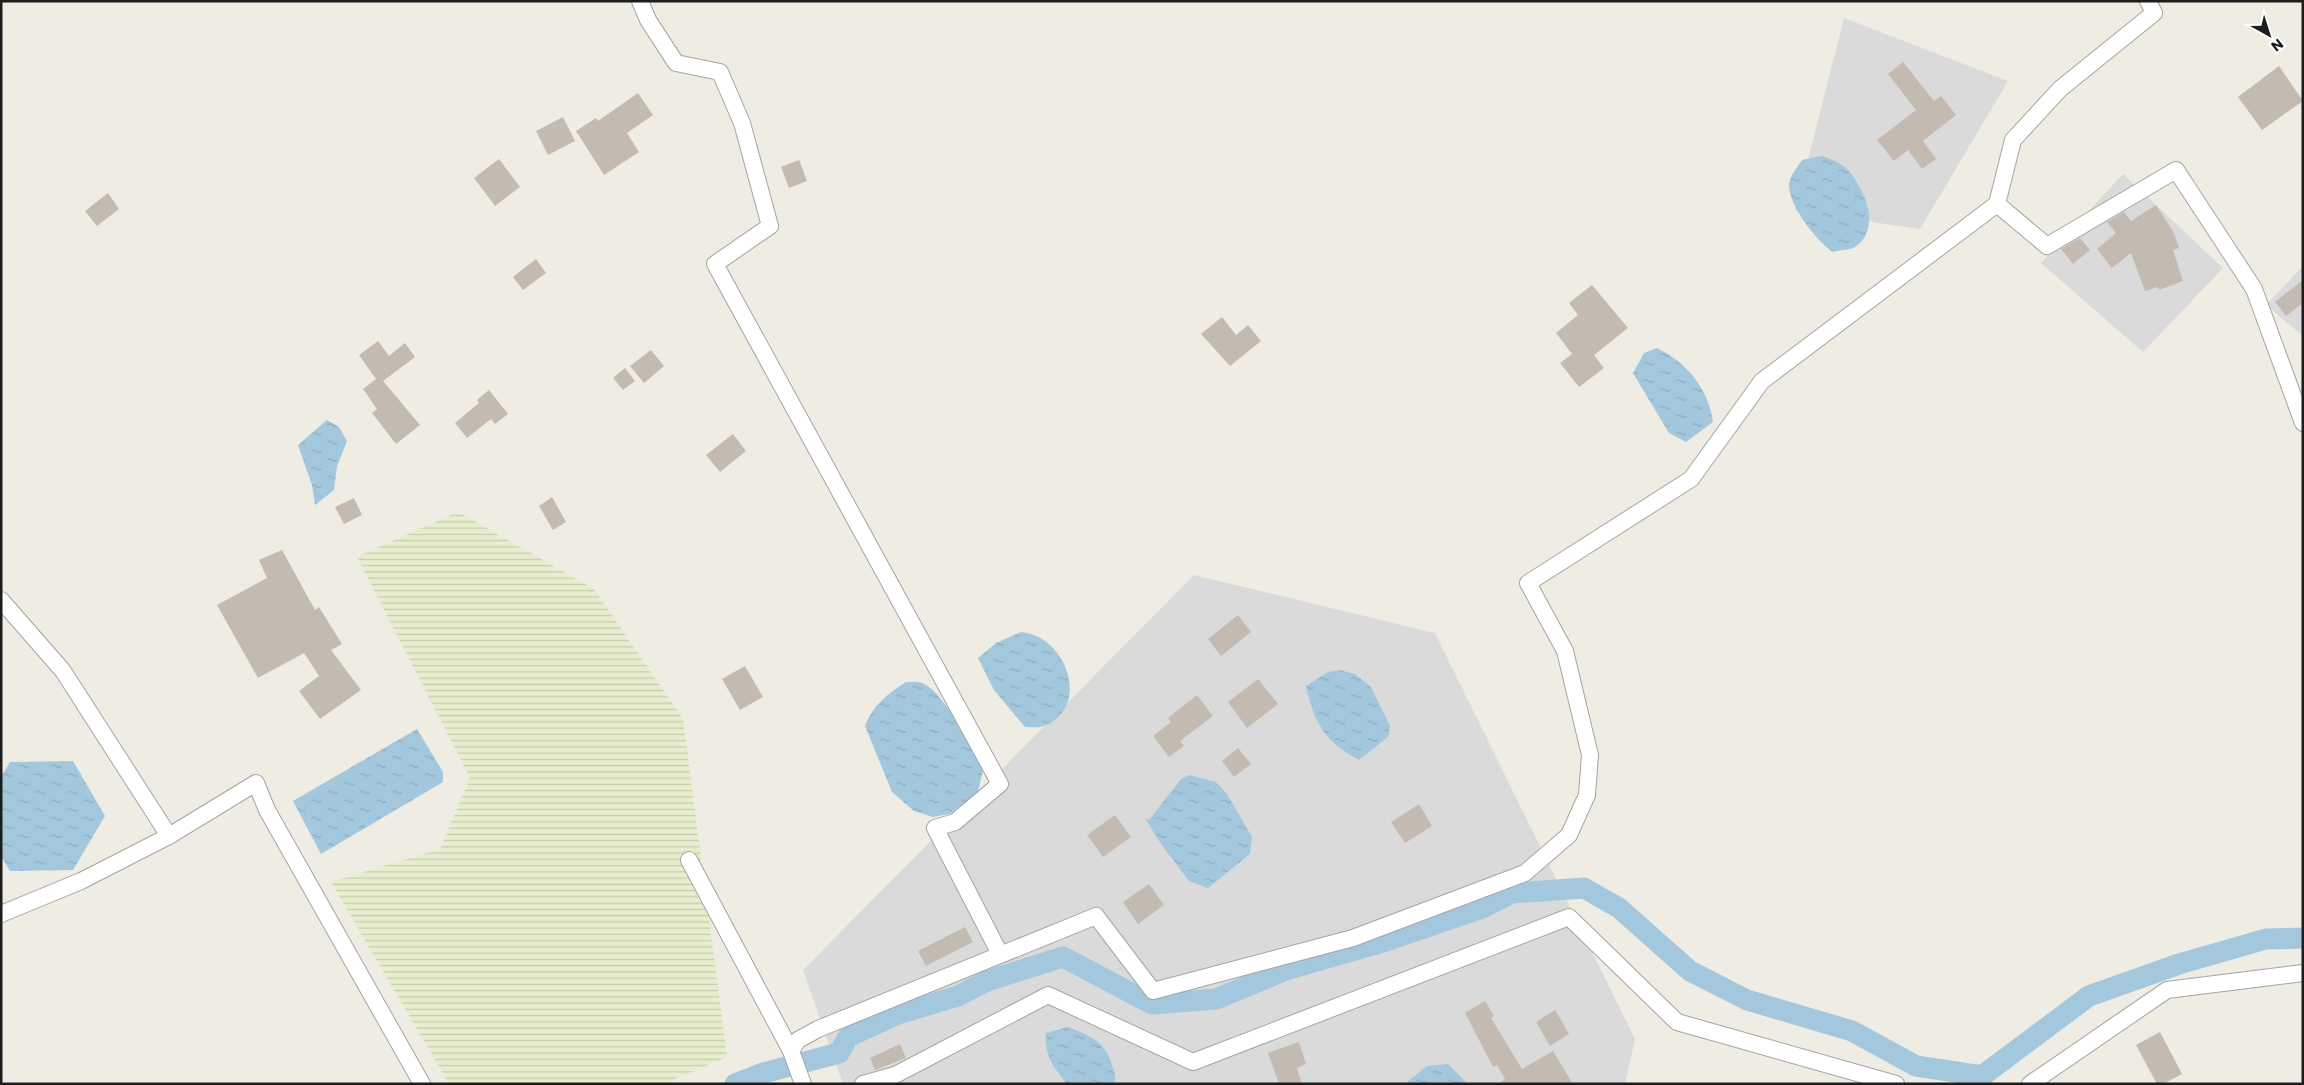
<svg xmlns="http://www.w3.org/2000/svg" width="2304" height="1085" font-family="Poppins,sans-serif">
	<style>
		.residential { fill: #dbdada }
		.farmland { fill: url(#farmland-rules) }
		.water { fill: url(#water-ripples) }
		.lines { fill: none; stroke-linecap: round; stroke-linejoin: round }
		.canal { stroke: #a3c7dd; stroke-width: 21 }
		.building { fill: #c3bbb2 }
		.street-casing { stroke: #a4a4a4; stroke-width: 18 }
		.street { stroke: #fff; stroke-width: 16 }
	</style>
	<defs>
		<pattern id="farmland-rules" width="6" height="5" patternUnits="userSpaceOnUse" patternTransform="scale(1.25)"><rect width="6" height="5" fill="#e7eece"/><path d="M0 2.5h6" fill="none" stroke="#c6ccb0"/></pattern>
		<pattern id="water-ripples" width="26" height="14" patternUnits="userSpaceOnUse" patternTransform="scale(1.25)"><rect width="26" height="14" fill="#a3c7dd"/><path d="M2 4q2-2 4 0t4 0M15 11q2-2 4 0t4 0" fill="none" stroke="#8caabd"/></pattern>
	</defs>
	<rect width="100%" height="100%" fill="#eeece3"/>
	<g class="residential">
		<path d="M1844,18l164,63 -88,148 -125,-18z"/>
		<path d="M2123,174l100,94 -80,84 -102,-89z"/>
		<path d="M2303,266v70l-37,-31z"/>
		<path d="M1194,575l241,58 200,406 -10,45h-782l-40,-114z"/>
	</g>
	<path class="farmland" d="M458,512l136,77 89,130 44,338 -64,27h-214l-118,-202 109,-33 30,-71 -113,-221z"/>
	<g class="water">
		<path d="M1822,156c8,3 17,6 24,12 18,18 37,61 9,79 -5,3 -16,3 -22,5 -16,-10 -50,-53 -43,-72 2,-6 8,-14 12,-20z"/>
		<path d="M1657,348c30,15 51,40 56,74l-27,20 -17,-9 -36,-60 11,-20z"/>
		<path d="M327,420l12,7 8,14 -10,25 -3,24 -19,15 -3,-20 -14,-40z"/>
		<path d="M1021,632c44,3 72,74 23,94 -5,2 -13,1 -19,1l-31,-37 -16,-32 18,-15z"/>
		<path d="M1340,670l15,4 16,13 19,39 -2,11 -29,23c-33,-17 -45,-37 -53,-74l22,-14z"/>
		<path d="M906,682c5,0 11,-1 16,1 22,8 50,66 61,87l-5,22 -29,22 -16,3 -19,-6 -22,-19 -27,-66c8,-21 22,-32 41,-44z"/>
		<path d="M417,729l26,43v10l-122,72 -28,-53z"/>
		<path d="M73,761l32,55 -32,54 -63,1 -9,-15v-79l9,-15z"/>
		<path d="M1189,775l27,7 11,12 25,43 -2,17 -42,34 -19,-7 -28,-37 -16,-26 4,2 32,-41z"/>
		<path d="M1067,1027c21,7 39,15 45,38 2,7 5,12 2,19h-47c-13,-17 -23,-28 -21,-51z"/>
		<path d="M1448,1064l20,20h-61v-2l20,-16z"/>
	</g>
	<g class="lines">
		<path class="canal" d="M735,1084l28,-11 76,-20 9,-16 50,-23 60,-18 29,-15 76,-24 89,47 64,-5 70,-29 97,-28 99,-34 30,-15 72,-5 35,20 71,63 57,29 105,31 64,35 66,10 107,-80 90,-32 87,-25 37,-1"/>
	</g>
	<g class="building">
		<path d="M1903,62l31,39 7,-5 15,19 -33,26 13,18 -14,10 -14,-19 -14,11 -17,-21 39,-30 -28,-36z"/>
		<path d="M2279,66l24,35 -41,29 -24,-33z"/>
		<path d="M638,93l15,22 -26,18 12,19 -35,23 -28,-44 20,-13 2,3z"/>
		<path d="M563,117l12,24 -27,14 -12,-24z"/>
		<path d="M499,159l21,28 -25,19 -21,-28z"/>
		<path d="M799,160l8,21 -18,7 -8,-21z"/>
		<path d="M108,193l11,16 -22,17 -12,-15z"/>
		<path d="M2156,205l18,28 5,15 -6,2 10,31 -24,9 -1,-3 -13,4 -14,-38 -19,15 -15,-19 19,-16 -9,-11 17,-10 7,9z"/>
		<path d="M2080,238l10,12 -17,14 -12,-15z"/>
		<path d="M536,259l10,14 -23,17 -10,-13z"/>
		<path d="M2303,280v23l-17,13 -11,-14z"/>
		<path d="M1592,285l36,43 -34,27 10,13 -25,19 -19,-24 12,-9 -16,-21 22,-18 -9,-12z"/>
		<path d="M1222,317l14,18 12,-10 13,16 -31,25 -29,-32z"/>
		<path d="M378,341l11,15 16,-13 10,14 -32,24 37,44 -24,19 -24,-31 5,-4 -14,-20 13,-10 -17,-24z"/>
		<path d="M651,350l13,16 -20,17 -14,-17z"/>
		<path d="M625,368l10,13 -12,9 -10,-12z"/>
		<path d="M489,390l19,24 -13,10 -4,-5 -24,19 -12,-15 24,-20 -2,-3z"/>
		<path d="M733,434l13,17 -26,21 -14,-17z"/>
		<path d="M552,497l14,25 -13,8 -14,-24z"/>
		<path d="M354,498l8,17 -18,9 -9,-17z"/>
		<path d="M282,550l33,60 4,-3 23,37 -11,6 30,40 -41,29 -21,-28 20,-15 -15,-23 -46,25 -41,-73 50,-27 -8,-18z"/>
		<path d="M1238,615l13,17 -30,24 -13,-17z"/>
		<path d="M745,666l18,31 -23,13 -18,-31z"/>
		<path d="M1258,679l20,25 -31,24 -19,-26z"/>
		<path d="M1197,695l16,21 -33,25 4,5 -15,11 -16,-21 18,-14 -3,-4z"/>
		<path d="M1238,748l13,16 -17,13 -12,-16z"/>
		<path d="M1419,804l13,22 -27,17 -14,-21z"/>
		<path d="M1115,815l16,22 -28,20 -16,-22z"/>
		<path d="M1149,884l15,21 -26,19 -15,-22z"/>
		<path d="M965,927l8,15 -47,24 -8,-15z"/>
		<path d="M1485,1001l9,15 -3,2 31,51 31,-18 20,33h-75l7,-5 -8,-14 -4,2 -28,-54z"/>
		<path d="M1555,1010l14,24 -19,12 -14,-24z"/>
		<path d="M2160,1032l22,42 -19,10h-6l-21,-39z"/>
		<path d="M1299,1042l7,22 -9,4 5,16h-23l-11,-31z"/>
		<path d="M900,1044l6,14 -31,12 -5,-12z"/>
	</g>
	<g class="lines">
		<defs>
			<g id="street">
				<path d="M640,1l8,19 28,43 44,9 22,51 28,103 -55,38 285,520 -45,38 -20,6 65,126"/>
				<path d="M1997,204l50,42 129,-76 78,119 49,134"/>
				<path d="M1,600l62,71 106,165"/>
				<path d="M689,860l102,191 12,33"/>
				<path d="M1,914l80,-33 88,-45 87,-53 11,27 155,274"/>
				<path d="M791,1051l7,-11 20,-11 278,-113 57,75 200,-53 172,-65 44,-38 18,-40 3,-40 -25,-104 -37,-68 163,-104 71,-98 235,-177 16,-64 47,-51 94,-76 -6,-12"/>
				<path d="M863,1084l32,-9 153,-80 145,67 376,-145 108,105 219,62"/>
				<path d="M2030,1084l137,-94 136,-17"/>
			</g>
		</defs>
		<use href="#street" class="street-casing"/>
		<use href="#street" class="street"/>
	</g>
	<rect width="2304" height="1085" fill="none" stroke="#1d1d1d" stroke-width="5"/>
	<g transform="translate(2269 35) rotate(141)" stroke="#ffffff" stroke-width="4" paint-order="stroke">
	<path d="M0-4L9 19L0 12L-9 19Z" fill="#1d1d1d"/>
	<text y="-8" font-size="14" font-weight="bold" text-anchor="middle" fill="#1d1d1d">N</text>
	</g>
</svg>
